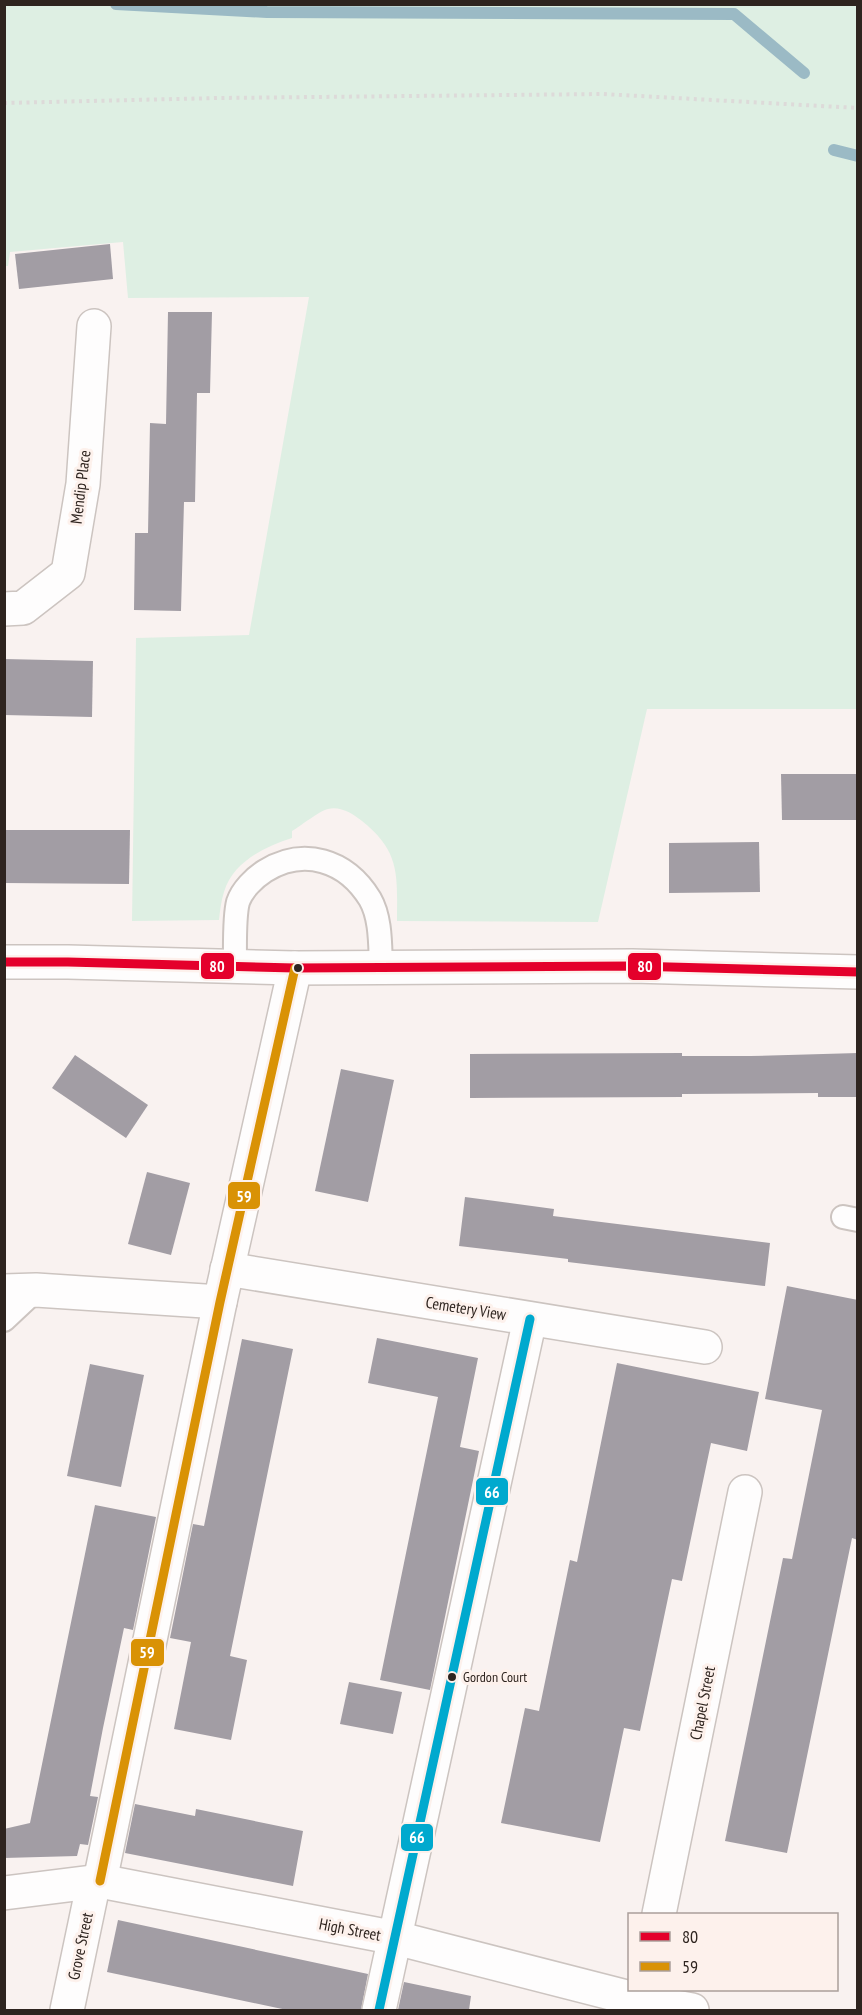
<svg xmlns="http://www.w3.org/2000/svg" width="862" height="2015" font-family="'PT Sans Narrow',sans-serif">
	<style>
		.green { fill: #deefe3 }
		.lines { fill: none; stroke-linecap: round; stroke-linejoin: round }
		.stream { stroke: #9bbac5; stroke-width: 12 }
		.building { fill: #a29da4 }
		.service-casing { stroke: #ccc4c0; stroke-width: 26 }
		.minor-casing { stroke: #ccc4c0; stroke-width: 36 }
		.secondary-casing { stroke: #ccc4c0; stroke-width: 36 }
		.path { stroke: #dddad9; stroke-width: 4; stroke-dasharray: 3 4.5; stroke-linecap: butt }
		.service { stroke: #fefdfd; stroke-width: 22 }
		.minor { stroke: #fefdfd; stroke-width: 33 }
		.secondary { stroke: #fefdfd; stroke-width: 33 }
		.bus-1-casing { stroke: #fdf1ec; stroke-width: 14 }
		.bus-2-casing { stroke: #fdf1ec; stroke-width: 14 }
		.bus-3-casing { stroke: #fdf1ec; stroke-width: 14 }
		.bus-1 { stroke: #e4002b; stroke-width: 9 }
		.bus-2 { stroke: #d99205; stroke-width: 9 }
		.bus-3 { stroke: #00a9ce; stroke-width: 9 }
		.bus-dot { fill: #2e241f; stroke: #fdf1ec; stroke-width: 2 }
		.labels { text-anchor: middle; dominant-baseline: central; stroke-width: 6; stroke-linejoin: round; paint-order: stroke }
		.bus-label { font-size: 14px; fill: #2e241f; stroke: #fdf1ec; text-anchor: start }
		.street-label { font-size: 16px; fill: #2e241f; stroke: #fdf1ec }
		.line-badge { stroke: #fdf1ec; stroke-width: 2 }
		.badge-label { font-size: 16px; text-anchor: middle; font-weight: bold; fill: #fff }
	</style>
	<rect width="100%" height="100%" fill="#f9f2f0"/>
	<path class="green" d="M4,5h853v704h-210l-49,213 -201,-1c0,-45 4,-69 -35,-100 -9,-7 -21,-15 -34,-12 -9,2 -27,17 -36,22v7c-28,9 -59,24 -68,54 -3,9 -4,19 -5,28l-87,1 4,-283 113,-3 60,-338 -181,1 -5,-56 -113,10 -2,14h-3z"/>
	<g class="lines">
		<g class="stream">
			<path d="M116,4l151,8 467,2 70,59"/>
			<path d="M834,150l24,6"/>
		</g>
	</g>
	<g class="building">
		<path d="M110,244l3,35 -94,10 -4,-35z"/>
		<path d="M168,312h44l-2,81h-13l-2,109h-11l-3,109 -47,-1 1,-77h13l2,-110 16,1z"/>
		<path d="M4,659l89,2 -1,56 -88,-2z"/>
		<path d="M781,774h77v46h-76z"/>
		<path d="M4,830h126l-1,54 -125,-1z"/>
		<path d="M759,842l1,50 -91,1v-50z"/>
		<path d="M682,1053v3h69l107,-3v44h-40v-4l-136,1v3l-212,1v-44z"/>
		<path d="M75,1055l73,50 -22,33 -74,-50z"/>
		<path d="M341,1069l53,11 -26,122 -53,-11z"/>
		<path d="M147,1172l43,11 -19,72 -43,-11z"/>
		<path d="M465,1197l89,12 -1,7 217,27 -5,43 -197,-24v-3l-109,-13z"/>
		<path d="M787,1286l71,14v240l-6,-2 -65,315 -62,-12 58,-283 9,1 30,-149 -57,-11z"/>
		<path d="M377,1338l101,20 -18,89 19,4 -49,239 -50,-10 58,-283 -70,-14z"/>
		<path d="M242,1339l51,10 -63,307 17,4 -16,80 -57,-11 17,-87 -21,-4 23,-114 11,2z"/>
		<path d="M617,1363l142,29 -12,59 -36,-8 -29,138 -10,-2 -32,152 -16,-3 -24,114 -99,-19 24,-115 14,3 31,-151 7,2z"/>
		<path d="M90,1364l54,11 -23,112 -54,-11z"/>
		<path d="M95,1505l61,12 -23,113 -9,-2 -21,100 -13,68 8,1 -10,48 -8,-1 -3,12 -73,2v-29l26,-6z"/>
		<path d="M349,1682l53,10 -9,42 -53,-10z"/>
		<path d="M135,1804l60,12 1,-7 107,22 -10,55 -168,-33z"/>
		<path d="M118,1920l250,54 -7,36h-74l-180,-38z"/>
		<path d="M404,1982l67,14 -2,14h-71z"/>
	</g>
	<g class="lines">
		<defs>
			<g id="service">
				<path d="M235,966c0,-16 -1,-49 3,-64 4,-12 16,-24 27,-31 39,-24 81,-11 105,28 11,19 10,46 11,67"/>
				<path d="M843,1217l15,3"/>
				<path d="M4,1320l32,-30"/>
			</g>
			<g id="minor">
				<path d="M4,609l19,-1 45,-35 15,-89 11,-158"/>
				<path d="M4,962h64l227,6 337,-2 226,6"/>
				<path d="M227,1269l478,78"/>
				<path d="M4,1291l32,-1 184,12"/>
				<path d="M100,1881l120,-579 75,-334"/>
				<path d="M659,1914l86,-422"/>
				<path d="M67,2010l27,-129"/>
				<path d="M379,2010l151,-691"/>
			</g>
			<path id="secondary" d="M4,1893l96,-12 296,57 246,63 50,9"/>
		</defs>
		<use href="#service" class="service-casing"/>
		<use href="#minor" class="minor-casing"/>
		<use href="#secondary" class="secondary-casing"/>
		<path class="path" d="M4,103l215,-5 384,-4 255,14"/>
		<use href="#service" class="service"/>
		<use href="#minor" class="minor"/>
		<use href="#secondary" class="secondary"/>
		<defs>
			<path id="bus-1" d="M4,962h64l227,6 337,-2 226,6"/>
			<path id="bus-2" d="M100,1881l120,-579 75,-334"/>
			<path id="bus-3" d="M379,2010l151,-691"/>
		</defs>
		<use href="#bus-1" class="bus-1-casing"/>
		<use href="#bus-2" class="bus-2-casing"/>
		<use href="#bus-3" class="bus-3-casing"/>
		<use href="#bus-1" class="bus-1"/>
		<use href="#bus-2" class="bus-2"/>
		<use href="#bus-3" class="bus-3"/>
	</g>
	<g class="bus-dot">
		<circle cx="298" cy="968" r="5"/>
		<circle cx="452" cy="1677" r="5"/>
	</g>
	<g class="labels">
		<g class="bus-label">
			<text x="463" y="1677">Gordon Court</text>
		</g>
		<g class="street-label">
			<text transform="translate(80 487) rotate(-83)">Mendip Place</text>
			<text transform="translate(466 1308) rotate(9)">Cemetery View</text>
			<text transform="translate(702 1703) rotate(-79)">Chapel Street</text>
			<text transform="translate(350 1929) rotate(11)">High Street</text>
			<text transform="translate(80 1946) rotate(-78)">Grove Street</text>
		</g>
	</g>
	<g class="line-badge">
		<rect x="200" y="952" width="35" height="28" rx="6" fill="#e4002b"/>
		<rect x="627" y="952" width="35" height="29" rx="6" fill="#e4002b"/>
		<rect x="227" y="1181" width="34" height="29" rx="6" fill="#d99205"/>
		<rect x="475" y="1477" width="34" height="29" rx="6" fill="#00a9ce"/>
		<rect x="130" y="1638" width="35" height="29" rx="6" fill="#d99205"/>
		<rect x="400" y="1823" width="34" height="29" rx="6" fill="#00a9ce"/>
	</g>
	<g class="badge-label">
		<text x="217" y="972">80</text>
		<text x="645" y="972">80</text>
		<text x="244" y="1202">59</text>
		<text x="492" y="1498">66</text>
		<text x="147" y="1658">59</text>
		<text x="417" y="1843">66</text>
	</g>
	<rect width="862" height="2015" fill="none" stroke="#2e241f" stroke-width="12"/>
	<rect x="628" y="1913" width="210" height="78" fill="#fdf1ec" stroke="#aa9f9a" stroke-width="1.5"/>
	<rect x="640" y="1932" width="30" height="9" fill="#e4002b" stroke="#aa9f9a" stroke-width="1.5"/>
	<text x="682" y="1943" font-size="18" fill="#2e241f">80</text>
	<rect x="640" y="1962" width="30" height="9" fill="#d99205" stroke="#aa9f9a" stroke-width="1.5"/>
	<text x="682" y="1973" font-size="18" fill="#2e241f">59</text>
</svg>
